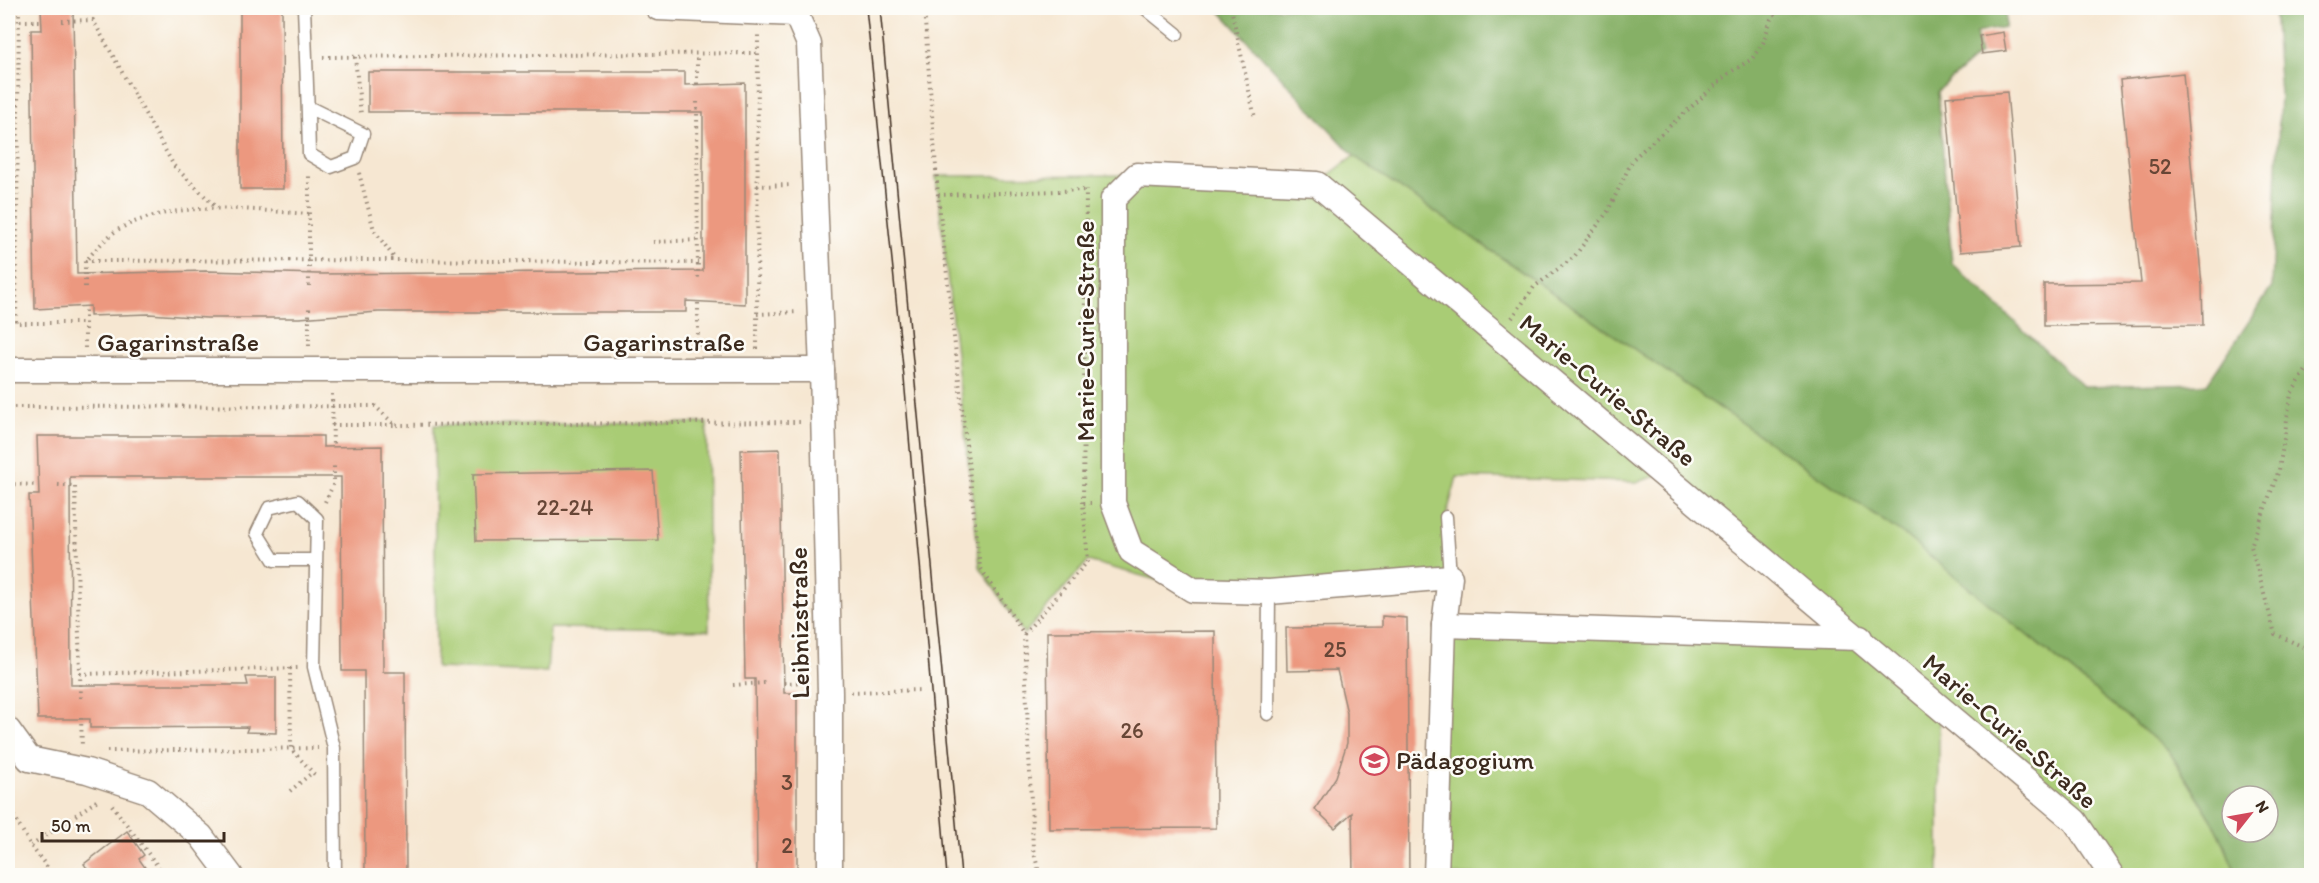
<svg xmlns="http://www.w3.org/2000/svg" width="2319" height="883" font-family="Itim,sans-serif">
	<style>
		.green { fill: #a9cc75; stroke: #727b4a; stroke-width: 1.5 }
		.forest { fill: #86b066; stroke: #606d42; stroke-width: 1.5; fill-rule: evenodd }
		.building { fill: #ec987f }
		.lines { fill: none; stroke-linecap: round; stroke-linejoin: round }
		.lane-casing { stroke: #988878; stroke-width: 15 }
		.street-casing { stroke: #988878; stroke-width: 27 }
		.path { stroke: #988878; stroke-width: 4; stroke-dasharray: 1.5 4.5; stroke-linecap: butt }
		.lane { stroke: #fff; stroke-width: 12 }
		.street { stroke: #fff; stroke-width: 24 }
		.tram { stroke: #3b2a1e; stroke-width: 1.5 }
		.labels { text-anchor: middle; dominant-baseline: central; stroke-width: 5; stroke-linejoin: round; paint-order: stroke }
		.number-label { font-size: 22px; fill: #674636 }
		.street-label { font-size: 26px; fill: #3b2a1e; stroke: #fdfcf7 }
		.poi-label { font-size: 26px; fill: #3b2a1e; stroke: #fdfcf7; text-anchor: start }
	</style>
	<rect width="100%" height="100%" fill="#fdfcf7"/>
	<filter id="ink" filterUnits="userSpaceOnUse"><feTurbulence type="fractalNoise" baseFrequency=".0167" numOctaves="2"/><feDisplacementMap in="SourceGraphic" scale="12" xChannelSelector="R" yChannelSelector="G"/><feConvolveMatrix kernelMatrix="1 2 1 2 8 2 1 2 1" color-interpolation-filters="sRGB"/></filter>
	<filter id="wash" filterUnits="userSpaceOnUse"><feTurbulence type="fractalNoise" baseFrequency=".008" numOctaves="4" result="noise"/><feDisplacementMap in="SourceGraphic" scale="24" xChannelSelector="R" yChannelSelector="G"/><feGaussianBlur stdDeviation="1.35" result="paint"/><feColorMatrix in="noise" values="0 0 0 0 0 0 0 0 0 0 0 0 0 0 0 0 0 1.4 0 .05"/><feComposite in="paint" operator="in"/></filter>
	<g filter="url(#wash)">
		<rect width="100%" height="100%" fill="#f6e7d2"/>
		<g class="green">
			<path d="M1354,156l553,381 262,214 48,77 20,47h-125l-37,-54 -136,-116v170h-503l8,-250 415,13 -196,-164 -26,8 -180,-5 -11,40 4,60 -257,13 -105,-29 -64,73 -44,-67 -44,-391 201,-1 180,9z"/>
			<path d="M707,423l2,207 -159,-2 -3,44 -111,-4 -2,-243z"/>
		</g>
		<path class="forest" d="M1217,8h789l-1,19 -29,6 4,21 -42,37 14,172 132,124 123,-3 65,-97 8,-193 -6,-86h37v867h-74l-20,-47 -48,-77 -262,-214 -553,-381zM2232,796h36v36h-36z"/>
		<g id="blocks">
			<g class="building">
				<path d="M41,8h32l4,266 130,-3 111,3 385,-3v-159h-335v-40h317v13l60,-2v221l-59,-3v11h-308l-79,6h-92l-58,-4 -59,2v-10l-55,3 -4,-279h11z"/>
				<path d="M240,8h42l1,181h-43z"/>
				<path d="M2003,32l3,19 -24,3 -3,-18z"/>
				<path d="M2183,73l19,213 1,39 -159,1v-42l97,-1 -21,-203z"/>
				<path d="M2007,92l14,155 -61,5 -14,-155z"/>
				<path d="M37,436h286v11l59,-1 1,226h22l1,204h-41l-1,-205h-22l-1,-194h-271l1,208h177l-2,-8h30v56l-30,-1 2,-5 -158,1v-9h-52l-9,-224h10z"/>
				<path d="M780,449l4,244h13v183h-40l-2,-197h-10l-4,-229z"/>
				<path d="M653,471l5,69 -182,1 -3,-67z"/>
				<path d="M1382,616l25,2 2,258h-56l-1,-63 -17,15 -20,-19 21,-32 11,-34v-30l-10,-43 -50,1 -1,-43 96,-1z"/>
				<path d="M1215,631l1,197 -167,1 -2,-197z"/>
				<path d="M127,831l17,24 -5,4 12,17h-59l-8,-12z"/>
			</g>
		</g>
	</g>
	<g filter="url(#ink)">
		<use href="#blocks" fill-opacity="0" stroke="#988878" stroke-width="1.5"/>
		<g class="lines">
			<defs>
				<g id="lane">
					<path d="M304,8c2,48 4,97 5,146l22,13 24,-9 8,-24 -55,-27"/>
					<path d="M1145,8l32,26"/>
					<path d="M1446,517l4,60"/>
					<path d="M316,560h-42l-17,-27 12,-25 29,-7 19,18 -3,148 20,81 1,128"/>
					<path d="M1268,714l1,-122"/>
				</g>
				<g id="street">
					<path d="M8,370h814l-13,-326 -13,-30 -138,-6"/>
					<path d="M822,370l8,323v183"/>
					<path d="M1860,638l-416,-13 6,-48 -181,15 -76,-2 -62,-39 -18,-48v-304l24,-24 180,9 758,637 37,55"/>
					<path d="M8,730l21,29 58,12 61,20 53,45 30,40"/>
					<path d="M1436,876l8,-251"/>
				</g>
			</defs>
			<use href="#lane" class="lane-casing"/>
			<use href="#street" class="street-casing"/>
			<g class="path">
				<path d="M19,8l-3,315h69"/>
				<path d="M924,8l14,187 42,372 44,67 9,215 7,27"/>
				<path d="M1231,8l24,110"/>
				<path d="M8,21h34"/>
				<path d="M62,21l31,-1 81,146 43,42"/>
				<path d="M323,57l435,-4"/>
				<path d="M355,57l6,58"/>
				<path d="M697,84v-29"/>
				<path d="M697,102l1,180"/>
				<path d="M359,173l15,57 21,29"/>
				<path d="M757,186l36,-1"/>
				<path d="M938,195l149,-5"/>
				<path d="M653,242l45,-2"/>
				<path d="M85,261l310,-1 303,3"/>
				<path d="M309,286v-113"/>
				<path d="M85,287v-26c11,-11 24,-28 38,-34 59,-28 123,-17 186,-13"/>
				<path d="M698,303v44"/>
				<path d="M757,314l41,-2"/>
				<path d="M1512,318l22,-31 40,-30 34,-46 25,-52 96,-86 23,-14 11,-16 8,-24 8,-11"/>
				<path d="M309,346v-41"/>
				<path d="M85,348v-42"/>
				<path d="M757,349l1,-314"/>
				<path d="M2312,361l-21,33 -12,76 -28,76 24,88 37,17"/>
				<path d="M332,394l1,53"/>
				<path d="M8,407l367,-1 20,19 405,-3"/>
				<path d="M332,425h62"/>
				<path d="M8,484l31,1"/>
				<path d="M58,485l17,1 5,188"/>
				<path d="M325,502l9,-19v-17"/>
				<path d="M1083,503l3,-314"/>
				<path d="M1024,634l64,-73 -5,-58h8"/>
				<path d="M290,668l1,81 26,28"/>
				<path d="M784,683l23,-1"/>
				<path d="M733,685l32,-2"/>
				<path d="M851,692l71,-2"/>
				<path d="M81,698l-1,-24 218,-6"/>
				<path d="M81,718l1,29"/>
				<path d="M107,751l211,-3"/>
				<path d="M290,791l23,-19"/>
				<path d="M8,805l23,41 23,30"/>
				<path d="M112,805l53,71"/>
				<path d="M31,846l68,-47"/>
				<path d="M1040,875l199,-2"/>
			</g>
			<use href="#lane" class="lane"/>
			<use href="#street" class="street"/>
			<g class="tram">
				<path d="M866,8l37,359 44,509"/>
				<path d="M880,8l81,868"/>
			</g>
		</g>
	</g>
	<defs>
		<symbol id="school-ring" viewBox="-11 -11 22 22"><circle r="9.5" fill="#fdfcf7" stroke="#d1495b" stroke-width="1.5"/><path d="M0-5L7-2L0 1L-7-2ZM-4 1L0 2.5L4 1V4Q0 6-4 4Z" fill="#d1495b"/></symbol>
	</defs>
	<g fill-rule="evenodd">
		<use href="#school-ring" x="1358" y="744" width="33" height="33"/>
	</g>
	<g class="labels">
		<g class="number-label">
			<text x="2160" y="166">52</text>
			<text x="565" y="507">22-24</text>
			<text x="1335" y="649">25</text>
			<text x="1132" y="730">26</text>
			<text x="787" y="782">3</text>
			<text x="787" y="845">2</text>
		</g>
		<g class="street-label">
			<text transform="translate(1085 331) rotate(-90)">Marie-Curie-Straße</text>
			<text x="178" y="342">Gagarinstraße</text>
			<text x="664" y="342">Gagarinstraße</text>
			<text transform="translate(1608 390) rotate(40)">Marie-Curie-Straße</text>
			<text transform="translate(799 623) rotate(-91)">Leibnizstraße</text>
			<text transform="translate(2010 731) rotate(41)">Marie-Curie-Straße</text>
		</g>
		<g class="poi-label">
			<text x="1396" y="760">Pädagogium</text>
		</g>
	</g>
	<rect width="2319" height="883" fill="none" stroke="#fdfcf7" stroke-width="30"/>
	<g transform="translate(2250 814) rotate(59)"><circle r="28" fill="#fdfcf7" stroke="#afa8a0" stroke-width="1.5"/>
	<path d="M0-4.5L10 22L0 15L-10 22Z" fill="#d1495b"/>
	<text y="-9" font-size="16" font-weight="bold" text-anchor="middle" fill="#3b2a1e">N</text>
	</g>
	<path d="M42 832v9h182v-9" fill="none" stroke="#3b2a1e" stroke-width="3"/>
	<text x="51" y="832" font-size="18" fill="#3b2a1e" stroke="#fdfcf7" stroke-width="4.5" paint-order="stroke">50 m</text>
</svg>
